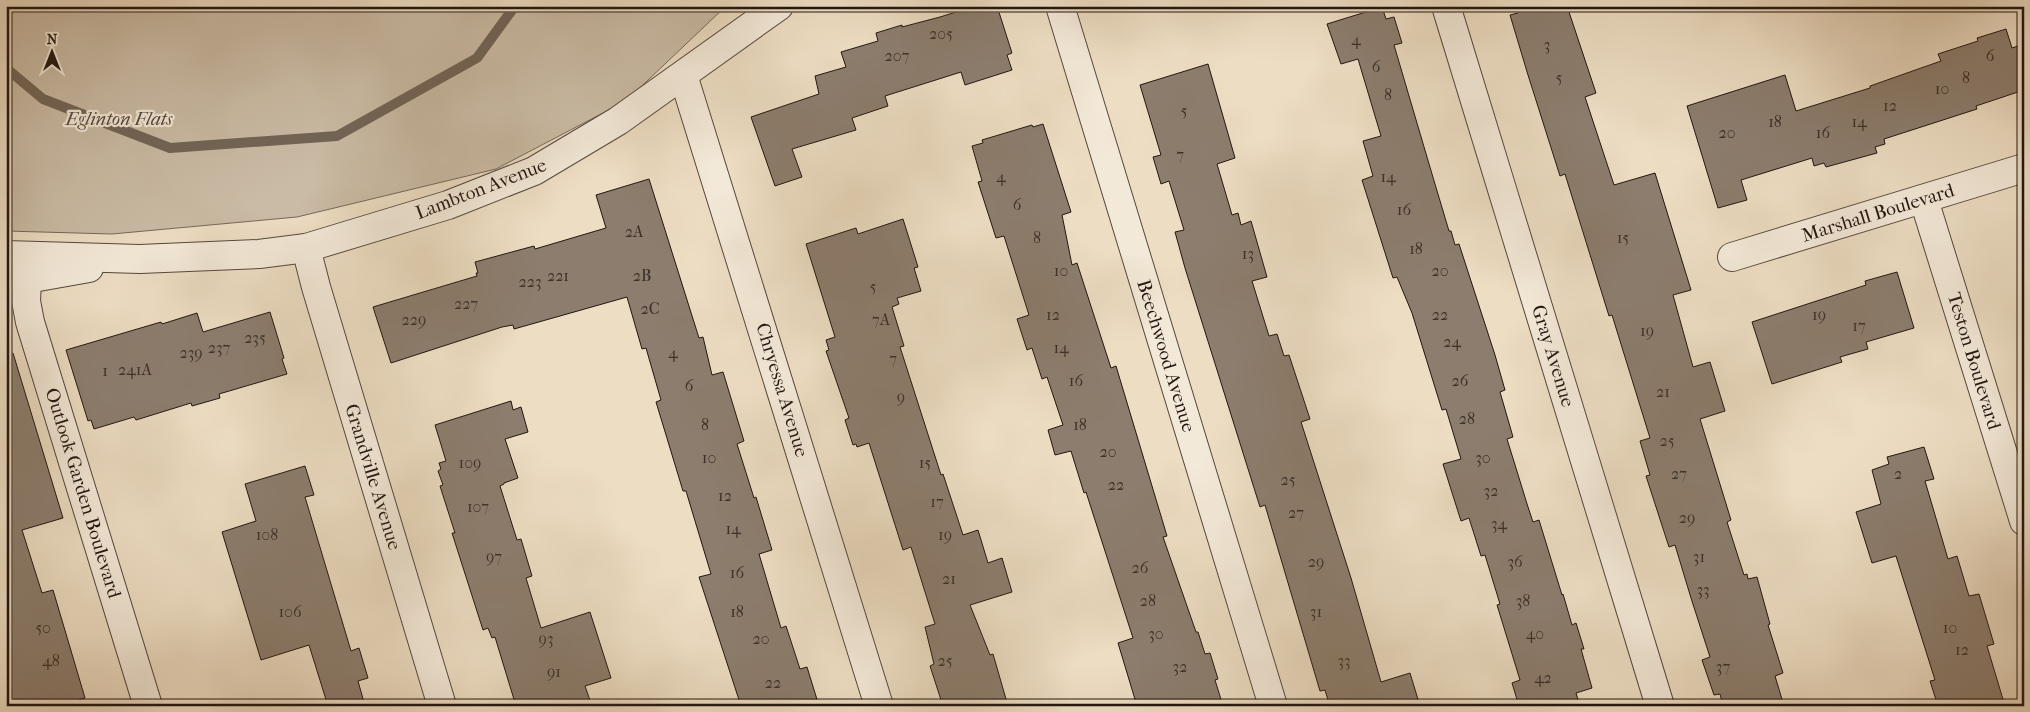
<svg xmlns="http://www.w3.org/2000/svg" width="2030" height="712" font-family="'IM FELL French Canon',serif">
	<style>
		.green { fill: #cabba5; stroke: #76685b }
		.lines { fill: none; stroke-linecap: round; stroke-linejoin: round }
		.stream { stroke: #726557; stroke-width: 10 }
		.building { fill: #8c7d6e; stroke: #221611 }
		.street-casing { stroke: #55483e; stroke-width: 30 }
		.street { stroke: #f3e9d8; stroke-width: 28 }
		.labels { text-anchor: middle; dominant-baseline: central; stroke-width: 4.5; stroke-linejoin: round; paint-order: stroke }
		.number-label { font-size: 16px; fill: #3c3028 }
		.park-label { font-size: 19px; font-style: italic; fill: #54483d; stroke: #f3e9d8 }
		.street-label { font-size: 19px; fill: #221611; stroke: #f3e9d8 }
	</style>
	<rect width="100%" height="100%" fill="#edddc3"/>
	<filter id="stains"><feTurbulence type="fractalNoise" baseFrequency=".004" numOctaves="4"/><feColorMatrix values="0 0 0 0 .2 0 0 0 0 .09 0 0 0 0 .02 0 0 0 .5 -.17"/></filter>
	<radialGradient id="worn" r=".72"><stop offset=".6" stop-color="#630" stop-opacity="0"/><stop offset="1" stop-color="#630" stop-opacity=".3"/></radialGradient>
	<path class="green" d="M6,6h720l-100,95 -130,68 -199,48 -185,17 -106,-3z"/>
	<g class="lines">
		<path class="stream" d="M6,68l37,31 127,49 167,-12 140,-78 38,-52"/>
	</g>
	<g class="building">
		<path d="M975,6h22l15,47 -5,2 5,15 -47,15 -4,-13 -76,24 3,10 -36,12 4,12 -64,19 10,28 -27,9 -24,-69 68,-23 -4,-18 31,-9 -5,-15 37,-11 -2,-8 26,-8v2l38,-10z"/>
		<path d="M1515,6h52l29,87 -11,4 29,88 41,-12 36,117 -18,5 20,72 17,-5 15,49 -25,8 31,101 -4,2 17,53 3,-1 1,5 9,-2 13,47 -2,1 15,48 -8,3 9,30h-61l-3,-12 -6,1 -12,-35 8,-3 -19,-59 -16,-53 -6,2 -23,-71 4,-1 -10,-34 10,-3 -38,-123 -3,1 -44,-142 -5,2 -32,-101 -18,-60 8,-2z"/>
		<path d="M1382,7l4,12 8,-2 8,26 -8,2 38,129 17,57h2l4,14 4,-1 36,111 10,35 -5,2 13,45 -6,2 21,68 5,15 6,-2 23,75 1,-1 9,31 4,-2 8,26h-3l11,39 -16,5 4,13h-61l-7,-23 8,-3 -23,-75 3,-1 -15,-49 -4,1 -12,-38 -8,3 -18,-57 18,-5 -15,-50 -4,1 -30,-97 -15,-36 -4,1 -31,-98 11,-4 -10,-35 18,-5 -23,-77 -17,5 -14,-40z"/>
		<path d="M2006,29l6,19 12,-4v46l-48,16 1,3 -93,30 1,5 -10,3 2,6 -51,14 -2,-4 -10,3 -2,-8 -71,22 6,20 -29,8 -31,-102 98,-31 11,36 74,-23v-2l71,-25 -3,-7 40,-13 -1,-3z"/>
		<path d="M1208,64l27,94 -18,6 15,51 6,-2 3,12 10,-4 16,56 -15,4 17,55 8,-2 7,22 5,-1 21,64 -9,3 50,156 30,104 29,-9 10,33h-94l-1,-5 3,-1 -3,-10 -5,1 -55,-186 -5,2 -75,-239 -10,-36 9,-2 -15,-49 -8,3 -8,-27 8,-2 -21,-70z"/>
		<path d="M1043,124l28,88 -9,3 10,50 5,-2 34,105 5,-2 51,170 -4,1 33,95h2l7,22 5,-1 8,26 -3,1 8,26h-86l-19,-63 15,-5 -47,-146 -2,1 -13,-42 -16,4 -7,-25 15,-5 -16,-48 -5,2 -10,-31 -5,2 -10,-31 12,-4 -25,-79 -8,2 -18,-56 4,-1 -10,-35 11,-3 -1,-3 50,-15 1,2z"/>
		<path d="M649,179l50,159 4,-1 9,38 11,-3 21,69 -7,3 17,54 2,-1 16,53 -13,4 22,74 5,-2 14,43 7,-2 12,39h-78l-42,-129 12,-3 -25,-83h-3l-27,-89 5,-2 -15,-52 -4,1 -15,-52 -113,32 -1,-4 -11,2 -111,36 -18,-56 104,-31 -1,-3h2l-3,-11 59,-16 1,3 71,-21 -10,-33z"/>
		<path d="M903,219l15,48 -4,1 7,23 -24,7 2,6 -7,3 12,39 -4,1 41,128 2,-1 20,61 15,-5 10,33 14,-5 10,34 -42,13 20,50 3,-1 15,52h-65l-13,-40 4,-2 -9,-37 10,-3 -24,-77 -8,3 -34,-107 -12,4 -1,-3 -3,1 -8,-25 4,-2 -23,-67 3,-1 -3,-10 9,-3 -29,-93 50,-16 2,6z"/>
		<path d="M1897,272l17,56 -48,14 2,7 -28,8 2,5 -70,22 -20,-62 114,-37 -1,-4z"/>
		<path d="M270,312l14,46 -2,1 5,15 -68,20 1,4 -28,8 -1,-3 -55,17 -2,-3 -40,12 -3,-9 -3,1 -22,-71 95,-28 1,2 35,-11 6,19z"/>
		<path d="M13,353l50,165 -41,12 20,63 11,-3 32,108 -25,8h-49l-5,-16v-336z"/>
		<path d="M511,401l2,9 8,-3 7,25 -23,7 13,39 -14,5v1l-4,2 17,54 4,-1 11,37 -6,2 15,50 49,-16 21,66 -26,8 7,20h-76l-21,-69 -3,1 -4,-10 -5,2 -31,-97h3l-15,-47 3,-1 -5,-14 3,-2 -2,-6 7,-2 -11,-36z"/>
		<path d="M1924,447l10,32 -9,2 23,78 9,-3 12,40 10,-2 15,50 -7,2 18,60h-67l-8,-25 5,-1 -39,-124 -24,7 -16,-51 25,-8 -9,-34 17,-6 -2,-7z"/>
		<path d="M305,466l9,29 -9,2 46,154 8,-3 9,30 -10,3 7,25h-37l-19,-61 -48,15 -39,-128 34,-11 -11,-37z"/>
	</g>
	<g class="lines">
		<defs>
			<g id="street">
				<path d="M1060,6l213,700"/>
				<path d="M1446,6l214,700"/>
				<path d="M683,75l196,631"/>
				<path d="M1924,200l100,321"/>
				<path d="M306,248l10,39 126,419"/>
				<path d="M6,255l134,4 119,-5 47,-6 142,-43 86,-34 84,-50 161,-115"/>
				<path d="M1732,257l292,-89"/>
				<path d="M27,279l-1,22 4,21 118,384"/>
				<path d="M6,280l21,-1 62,-11"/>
			</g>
		</defs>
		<use href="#street" class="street-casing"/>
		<use href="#street" class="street"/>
	</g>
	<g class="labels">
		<g class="number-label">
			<text x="941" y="33">205</text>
			<text x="1356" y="39">4</text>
			<text x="1547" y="44">3</text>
			<text x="897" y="55">207</text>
			<text x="1990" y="55">6</text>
			<text x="1376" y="66">6</text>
			<text x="1559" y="77">5</text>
			<text x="1966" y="77">8</text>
			<text x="1942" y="88">10</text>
			<text x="1388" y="94">8</text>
			<text x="1890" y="105">12</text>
			<text x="1184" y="110">5</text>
			<text x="1775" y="121">18</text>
			<text x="1859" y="121">14</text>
			<text x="1727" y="132">20</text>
			<text x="1823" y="132">16</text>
			<text x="1180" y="154">7</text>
			<text x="1001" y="176">4</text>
			<text x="1388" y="176">14</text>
			<text x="1017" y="204">6</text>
			<text x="1404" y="209">16</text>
			<text x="634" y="231">2A</text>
			<text x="1037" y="237">8</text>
			<text x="1623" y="237">15</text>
			<text x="1416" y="248">18</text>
			<text x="1248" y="253">13</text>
			<text x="1061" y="270">10</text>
			<text x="1440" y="270">20</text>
			<text x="558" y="275">221</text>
			<text x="642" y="275">2B</text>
			<text x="530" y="281">223</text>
			<text x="873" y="286">5</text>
			<text x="466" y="303">227</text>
			<text x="650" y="308">2C</text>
			<text x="1053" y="314">12</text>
			<text x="1440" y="314">22</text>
			<text x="1819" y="314">19</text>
			<text x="414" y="319">229</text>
			<text x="881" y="319">7A</text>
			<text x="1859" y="325">17</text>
			<text x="1647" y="330">19</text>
			<text x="255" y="337">235</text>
			<text x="1452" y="341">24</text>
			<text x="219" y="347">237</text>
			<text x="1061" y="347">14</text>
			<text x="191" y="352">239</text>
			<text x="673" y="352">4</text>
			<text x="893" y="358">7</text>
			<text x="135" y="369">241A</text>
			<text x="105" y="370">1</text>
			<text x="1076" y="380">16</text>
			<text x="1460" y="380">26</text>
			<text x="689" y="385">6</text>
			<text x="1663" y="391">21</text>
			<text x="901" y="396">9</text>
			<text x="1467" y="418">28</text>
			<text x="705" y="424">8</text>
			<text x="1080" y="424">18</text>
			<text x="1667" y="440">25</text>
			<text x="1108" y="451">20</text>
			<text x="709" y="457">10</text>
			<text x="1483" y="457">30</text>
			<text x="470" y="462">109</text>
			<text x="925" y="462">15</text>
			<text x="1679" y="473">27</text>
			<text x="1898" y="473">2</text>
			<text x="1288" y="479">25</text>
			<text x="1116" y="484">22</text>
			<text x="1491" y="490">32</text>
			<text x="725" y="495">12</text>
			<text x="937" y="501">17</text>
			<text x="478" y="506">107</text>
			<text x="1296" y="512">27</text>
			<text x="1687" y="517">29</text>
			<text x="1499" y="523">34</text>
			<text x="733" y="528">14</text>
			<text x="267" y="534">108</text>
			<text x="945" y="534">19</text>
			<text x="494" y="556">97</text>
			<text x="1699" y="556">31</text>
			<text x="1316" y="561">29</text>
			<text x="1515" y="561">36</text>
			<text x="1140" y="567">26</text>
			<text x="737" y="572">16</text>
			<text x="949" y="578">21</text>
			<text x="1703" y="589">33</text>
			<text x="1148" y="600">28</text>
			<text x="1523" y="600">38</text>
			<text x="290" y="611">106</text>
			<text x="737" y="611">18</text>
			<text x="1316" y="611">31</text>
			<text x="43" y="627">50</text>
			<text x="1950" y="627">10</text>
			<text x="1156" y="633">30</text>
			<text x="1535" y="633">40</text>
			<text x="546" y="638">93</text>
			<text x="761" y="638">20</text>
			<text x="1962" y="649">12</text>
			<text x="51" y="660">48</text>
			<text x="945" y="660">25</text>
			<text x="1344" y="660">33</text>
			<text x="1180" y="666">32</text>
			<text x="1723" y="666">37</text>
			<text x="554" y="671">91</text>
			<text x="1543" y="677">42</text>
			<text x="773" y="682">22</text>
		</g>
		<g class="park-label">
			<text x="119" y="119">Eglinton Flats</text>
		</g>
		<g class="street-label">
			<text transform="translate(481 189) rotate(-21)">Lambton Avenue</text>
			<text transform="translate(1878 213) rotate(-17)">Marshall Boulevard</text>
			<text transform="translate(1166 356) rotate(73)">Beechwood Avenue</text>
			<text transform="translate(1553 356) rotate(73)">Gray Avenue</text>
			<text transform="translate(1974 361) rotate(73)">Teston Boulevard</text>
			<text transform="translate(782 390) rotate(73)">Chryessa Avenue</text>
			<text transform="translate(373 477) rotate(73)">Grandville Avenue</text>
			<text transform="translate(83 493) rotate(73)">Outlook Garden Boulevard</text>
		</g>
	</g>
	<rect width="2030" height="712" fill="none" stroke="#edddc3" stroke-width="25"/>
	<rect x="8" y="8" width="2015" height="697" fill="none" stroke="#221611" stroke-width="2.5"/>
	<rect x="12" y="12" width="2005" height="687" fill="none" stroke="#221611"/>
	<g transform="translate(52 52)" stroke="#f3e9d8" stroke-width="4" paint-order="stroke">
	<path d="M0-4L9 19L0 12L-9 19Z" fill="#221611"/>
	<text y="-8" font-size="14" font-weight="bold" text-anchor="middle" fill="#221611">N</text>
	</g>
	<rect width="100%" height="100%" filter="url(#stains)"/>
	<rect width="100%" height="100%" fill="url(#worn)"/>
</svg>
